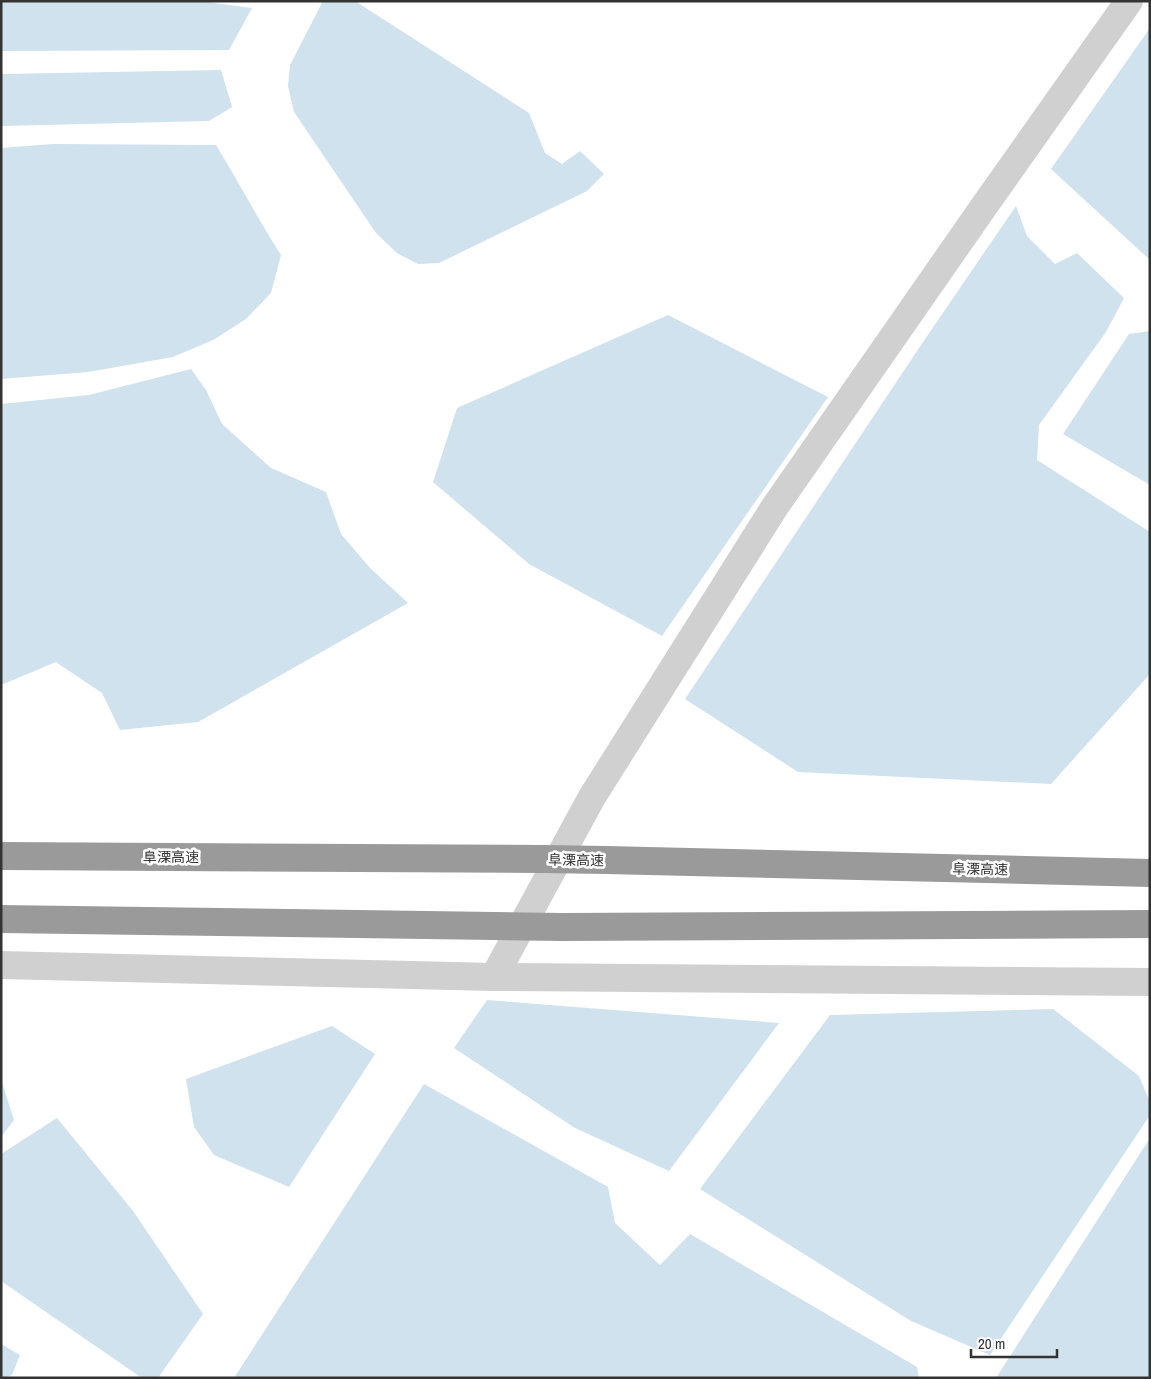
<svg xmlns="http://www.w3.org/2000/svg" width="1151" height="1379" font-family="'Archivo Narrow','Noto Sans SC',sans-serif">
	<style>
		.water { fill: #cfe2ee }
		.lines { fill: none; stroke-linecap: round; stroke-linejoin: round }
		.street { stroke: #d0d0d0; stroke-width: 28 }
		.highway { stroke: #9a9a9a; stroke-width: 28 }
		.highway-bridge { stroke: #9a9a9a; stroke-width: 28 }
		.labels { text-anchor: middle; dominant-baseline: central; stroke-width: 5; stroke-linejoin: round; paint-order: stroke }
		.street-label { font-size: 14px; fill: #333; stroke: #fff }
	</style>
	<rect width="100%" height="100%" fill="#fff"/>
	<g class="water">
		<path d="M1,1h198l53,7 -23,42 -228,1z"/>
		<path d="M323,1h32l174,112 16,40 17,11 18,-13 24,23 -17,17 -148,72 -21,1 -21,-11 -21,-20 -82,-121 -6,-26 2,-21z"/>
		<path d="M1150,28v232l-99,-91z"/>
		<path d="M221,70l11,37 -23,14 -208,5v-52z"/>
		<path d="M53,144l163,1c22,36 42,74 65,110l-10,38 -25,26 -33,21 -40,17 -85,15 -87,7v-231z"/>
		<path d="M1016,206l11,30 28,28 22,-11 47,45 -18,34 -67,93 -2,35 113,72v142l-99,110 -253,-12 -113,-73 236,-354z"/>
		<path d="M668,315l160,82 -166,239 -133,-72 -96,-82 24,-74z"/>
		<path d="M1150,331v154l-87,-51 66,-100z"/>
		<path d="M191,369l15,21 16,34 49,44 55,24 15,42 29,34 38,35 -210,119 -78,8 -18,-37 -46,-31 -55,23v-281l88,-9z"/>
		<path d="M487,1000l292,23 -110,148 -94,-43 -121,-80z"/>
		<path d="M1053,1009l86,67 11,26v13l-160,240 -79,-34 -211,-132 130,-174z"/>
		<path d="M332,1026l43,28 -86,133 -75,-32 -20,-28 -8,-48z"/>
		<path d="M1,1079l13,41 -13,17z"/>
		<path d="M424,1084l184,103 7,36 45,42 30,-31 227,133 2,11h-685z"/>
		<path d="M57,1118l76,93 70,103 -45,64h-16l-141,-97v-127z"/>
		<path d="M1150,1138v240h-154z"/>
		<path d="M1,1344l19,11 -8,20 -7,3h-4z"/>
	</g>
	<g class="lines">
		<g class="street">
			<path d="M1,965l493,12 656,5"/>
			<path d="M494,977l98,-180 182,-289 206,-296 149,-211"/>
		</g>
		<g class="highway">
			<path d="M1,856l542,3"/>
			<path d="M606,860l544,13"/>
			<path d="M1,919l493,7"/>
			<path d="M562,927l588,-3"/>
		</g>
		<g class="highway-bridge">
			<path d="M543,859l63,1"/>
			<path d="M494,926l68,1"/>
		</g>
	</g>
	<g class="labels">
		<g class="street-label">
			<text x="171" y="857">阜溧高速</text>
			<text transform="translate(576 860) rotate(1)">阜溧高速</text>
			<text transform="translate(980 869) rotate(1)">阜溧高速</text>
		</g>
	</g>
	<rect width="1151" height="1379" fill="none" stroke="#333333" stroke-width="5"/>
	<path d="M971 1349v8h86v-8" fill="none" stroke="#333333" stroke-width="2.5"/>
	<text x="978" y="1349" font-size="15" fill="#333333" stroke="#ffffff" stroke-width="4" paint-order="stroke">20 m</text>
</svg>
